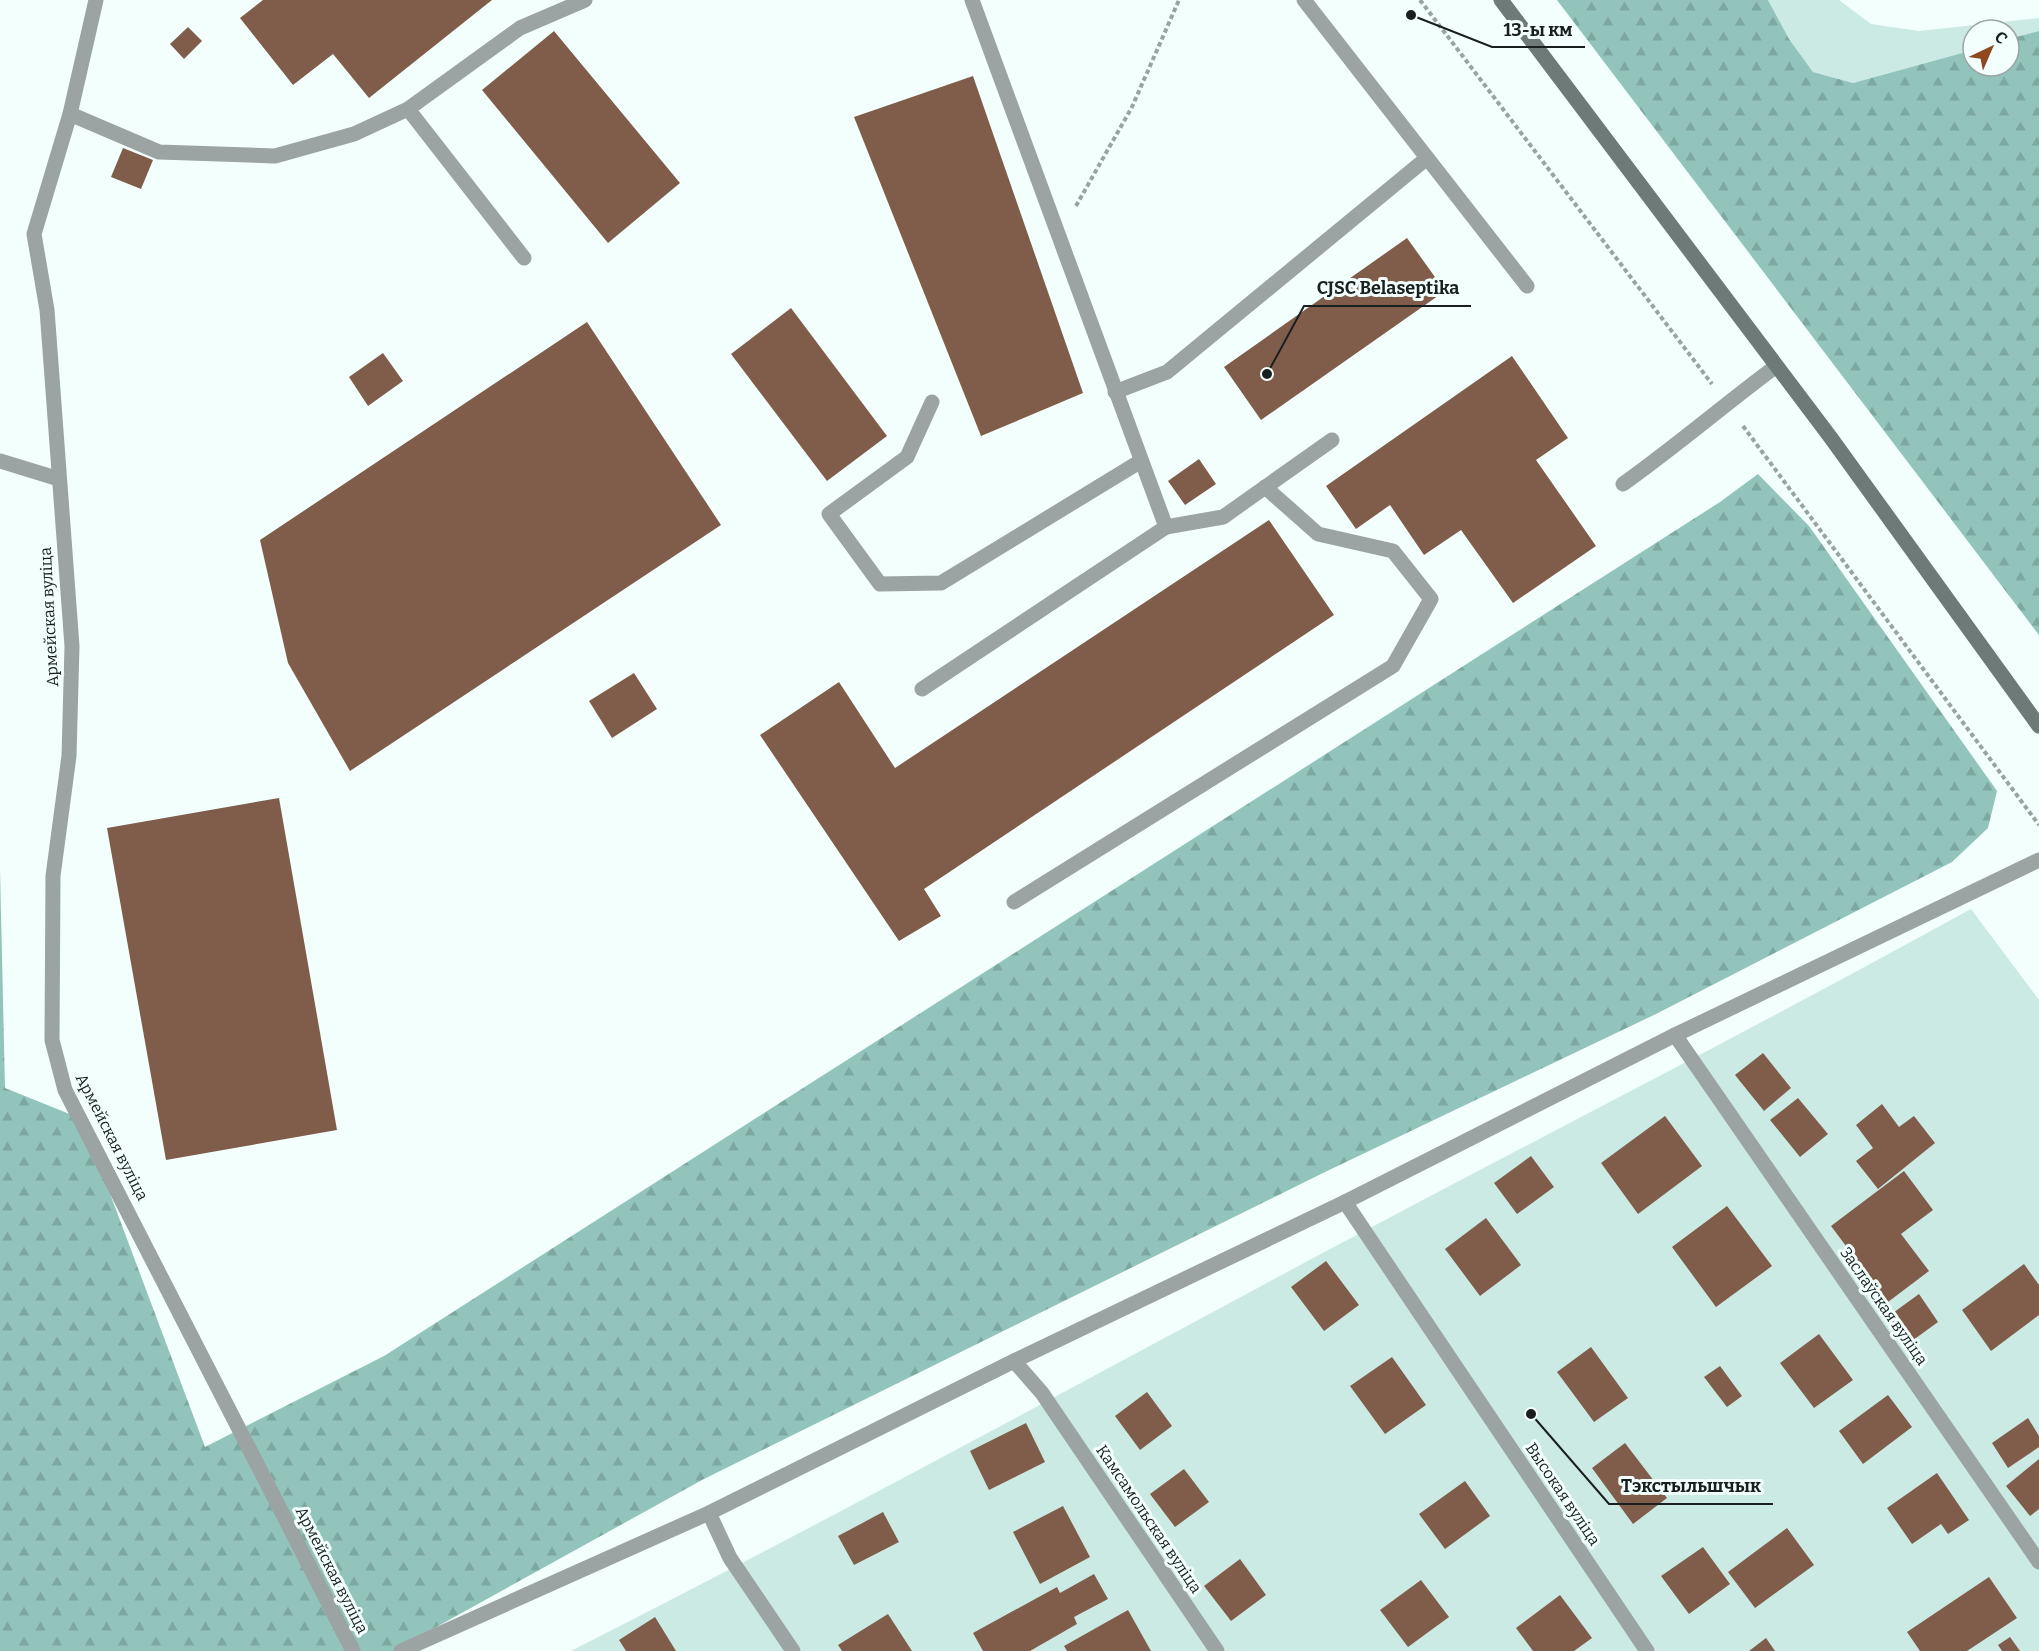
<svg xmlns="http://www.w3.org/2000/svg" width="2039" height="1651" font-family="Bitter,serif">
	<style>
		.green { fill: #cbeae4 }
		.forest { fill: url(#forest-firs) }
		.building { fill: #805d4b }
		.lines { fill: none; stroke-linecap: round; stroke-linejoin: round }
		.path { stroke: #99a3a1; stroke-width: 4; stroke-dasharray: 4.5 3; stroke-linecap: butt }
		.lane { stroke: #9ba4a2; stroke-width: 15 }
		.street { stroke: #9ba4a2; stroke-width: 15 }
		.secondary { stroke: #6d7a77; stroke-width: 15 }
		.labels { text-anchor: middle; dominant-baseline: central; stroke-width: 6; stroke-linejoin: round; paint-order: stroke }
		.street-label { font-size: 16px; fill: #181f1e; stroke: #f2fffc }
		.leader { fill: none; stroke: #181f1e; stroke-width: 2 }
		.callout-dot { fill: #181f1e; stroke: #f2fffc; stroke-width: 2 }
		.callout-label { font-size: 18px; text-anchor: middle; font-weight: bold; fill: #181f1e; stroke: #f2fffc; stroke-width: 6; stroke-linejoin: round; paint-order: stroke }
	</style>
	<defs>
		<pattern id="forest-firs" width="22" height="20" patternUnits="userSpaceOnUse" patternTransform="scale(1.5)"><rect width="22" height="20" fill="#92c4bb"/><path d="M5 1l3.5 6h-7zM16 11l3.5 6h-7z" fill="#7da8a0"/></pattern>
	</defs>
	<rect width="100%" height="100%" fill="#f2fffc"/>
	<g class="green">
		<path d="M1768,0h71l32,24 48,7 120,-13v13l-30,8v-9h-36v20l-120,33 -40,-11 -24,-33z"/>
		<path d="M1971,909l68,91v651h-1468c251,-127 498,-262 746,-395 218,-116 438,-228 654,-347z"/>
	</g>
	<g class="forest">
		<path d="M1557,0h211l21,39 24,33 40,11 120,-33v16h36v-27l30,-8v604z"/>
		<path d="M1758,474l51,52 188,265 -9,37 -36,34 -296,152 -331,158 -623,308 -309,171h-393v-782l5,219 77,31 123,328 179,-91 1336,-854z"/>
	</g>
	<g class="building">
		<path d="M263,0h229l-123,98 -36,-44 -40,31 -53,-67z"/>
		<path d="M188,27l14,14 -18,18 -14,-15z"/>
		<path d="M554,31l126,152 -72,60 -126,-153z"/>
		<path d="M973,76l110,317 -102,43 -127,-319z"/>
		<path d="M123,148l30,12 -12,29 -30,-12z"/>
		<path d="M1407,238l38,53 -184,129 -37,-53z"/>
		<path d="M791,308l96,128 -60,45 -96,-127z"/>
		<path d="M587,322l134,203 -371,246 -62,-108 -28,-123z"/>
		<path d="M383,353l20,28 -35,25 -19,-29z"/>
		<path d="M1512,356l56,82 -32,22 60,86 -83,57 -52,-73 -37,25 -34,-50 -34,24 -30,-43z"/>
		<path d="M1199,459l17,25 -31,21 -17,-24z"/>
		<path d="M1269,520l65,95 -410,274 17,27 -42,25 -139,-206 79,-53 56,86z"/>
		<path d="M634,673l23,36 -45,29 -23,-37z"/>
		<path d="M279,798l58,332 -171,30 -59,-332z"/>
		<path d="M1763,1053l28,35 -27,23 -29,-36z"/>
		<path d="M1798,1098l30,36 -28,23 -30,-37z"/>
		<path d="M1882,1104l17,23 15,-11 21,27 -57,46 -22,-28 17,-13 -17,-23z"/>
		<path d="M1665,1116l37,50 -64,48 -37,-51z"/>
		<path d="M1531,1156l23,31 -37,27 -23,-31z"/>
		<path d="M1904,1171l29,39 -32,24 28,37 -41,31 -57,-76z"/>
		<path d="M1727,1206l45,60 -56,41 -44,-60z"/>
		<path d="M1486,1218l35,47 -41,31 -35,-47z"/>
		<path d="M1326,1261l33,44 -35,26 -33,-44z"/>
		<path d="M2024,1264l15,21v30l-48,36 -29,-41z"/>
		<path d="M1919,1294l19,28 -33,24 -19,-28z"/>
		<path d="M1819,1334l34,46 -39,28 -34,-45z"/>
		<path d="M1591,1347l37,51 -34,24 -37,-50z"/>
		<path d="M1392,1357l34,48 -41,29 -35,-48z"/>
		<path d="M1720,1366l22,30 -15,11 -23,-30z"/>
		<path d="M1147,1392l25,34 -32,24 -25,-34z"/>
		<path d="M1888,1395l24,32 -49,37 -24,-33z"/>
		<path d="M2028,1418l11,18v11l-31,21 -16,-25z"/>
		<path d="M1026,1423l19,39 -56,28 -19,-39z"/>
		<path d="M1625,1443l42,55 -34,26 -41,-56z"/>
		<path d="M2039,1459v50l-9,7 -24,-30z"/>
		<path d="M1184,1469l25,33 -34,25 -25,-33z"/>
		<path d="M1937,1473l32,47 -21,14 -7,-10 -29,20 -25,-36z"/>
		<path d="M1465,1481l25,35 -45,33 -26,-35z"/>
		<path d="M1063,1506l27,51 -50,27 -27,-52z"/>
		<path d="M883,1512l16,30 -45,23 -16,-29z"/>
		<path d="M1787,1528l27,37 -59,43 -27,-36z"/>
		<path d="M1703,1547l27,37 -41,30 -28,-38z"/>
		<path d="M1240,1559l26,36 -35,26 -27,-35z"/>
		<path d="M1094,1574l14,25 -34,18 3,7 -47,27h-47l-10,-18 84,-46 3,6z"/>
		<path d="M1989,1577l28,41 -50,33h-47l-13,-19z"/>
		<path d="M1421,1580l28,37 -41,30 -28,-37z"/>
		<path d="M1560,1595l32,43 -18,13h-41l-17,-23z"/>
		<path d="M1128,1610l23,41h-84l-3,-5z"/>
		<path d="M888,1614l24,37h-70l-4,-6z"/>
		<path d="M655,1617l21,34h-50l-7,-11z"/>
		<path d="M2010,1637l10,14h-18l-4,-6z"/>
		<path d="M1766,1638l9,13h-26z"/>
	</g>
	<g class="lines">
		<g class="path">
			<path d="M1420,0l292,384"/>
			<path d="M1076,206l56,-99 47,-107"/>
			<path d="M1743,426l296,399"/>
		</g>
		<g class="lane">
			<path d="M1304,0l223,286"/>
			<path d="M408,109l116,149"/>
			<path d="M70,114l26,-114"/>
			<path d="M1115,392l52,-20 260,-214"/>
			<path d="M932,402l-25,55 -78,57 51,70 61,-1 200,-122"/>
			<path d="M0,461l59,18"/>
			<path d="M1623,484c52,-37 101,-79 152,-117"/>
			<path d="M1166,527l57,-10 109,-77"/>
			<path d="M922,689l244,-162 -194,-527"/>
			<path d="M1014,902l379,-236 38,-67 -38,-48 -75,-17 -53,-47"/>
			<path d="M353,1651l-288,-561 -13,-50 1,-164 16,-120 3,-110 -25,-336 -13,-76 36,-120 89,38 116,4 79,-22 54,-25 112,-81 65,-28"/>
		</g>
		<g class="street">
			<path d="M1675,1035l364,527"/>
			<path d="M1345,1202l302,449"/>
			<path d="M1014,1361l28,32 175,258"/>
			<path d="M709,1513l21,45 63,93"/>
			<path d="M401,1651l308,-138 305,-152 331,-159 330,-167 364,-175"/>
		</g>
		<path class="secondary" d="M1501,0l330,438 208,288"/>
	</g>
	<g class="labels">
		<g class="street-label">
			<text transform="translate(49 617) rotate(-93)">Армейская вуліца</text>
			<text transform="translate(112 1137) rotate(63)">Армейская вуліца</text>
			<text transform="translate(1884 1306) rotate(55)">Заслаўская вуліца</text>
			<text transform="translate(1563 1494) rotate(56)">Высокая вуліца</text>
			<text transform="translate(1149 1519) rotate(56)">Камсамольская вуліца</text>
			<text transform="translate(332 1570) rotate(63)">Армейская вуліца</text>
		</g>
	</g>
	<path class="leader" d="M1411 15L1492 47H1585M1267 374L1304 306H1471M1531 1414L1609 1504H1773"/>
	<g class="callout-dot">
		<circle cx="1411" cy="15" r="6"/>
		<circle cx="1267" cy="374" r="6"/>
		<circle cx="1531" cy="1414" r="6"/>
	</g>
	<g class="callout-label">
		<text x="1538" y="36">13-ы км</text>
		<text x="1388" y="294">CJSC Belaseptika</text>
		<text x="1691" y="1492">Тэкстыльшчык</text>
	</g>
	<g transform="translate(1991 48) rotate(44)"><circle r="28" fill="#f2fffc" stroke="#9ba5a3" stroke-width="1.5"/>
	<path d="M0-4.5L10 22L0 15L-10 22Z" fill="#8f4921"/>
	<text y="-9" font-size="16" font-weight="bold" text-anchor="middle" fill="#181f1e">С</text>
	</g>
</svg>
